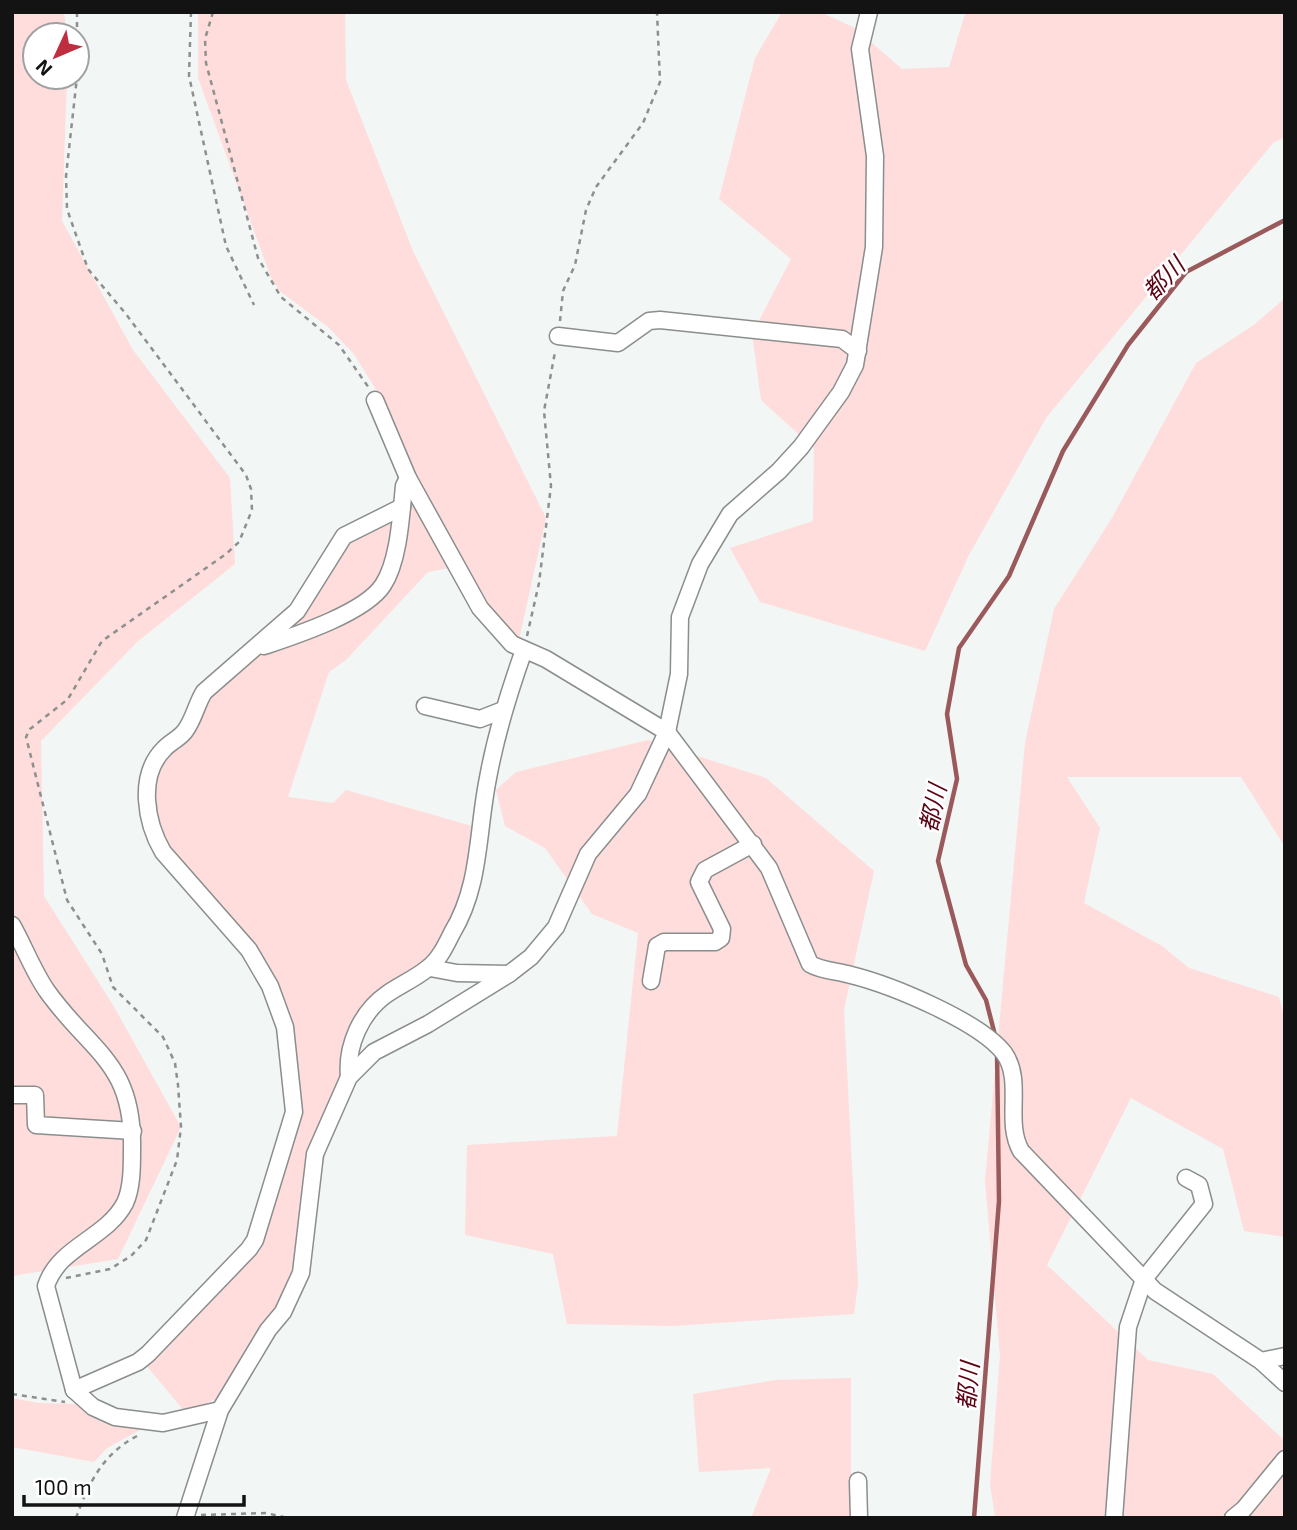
<svg xmlns="http://www.w3.org/2000/svg" width="1297" height="1530" font-family="'Exo 2','Noto Sans JP',sans-serif">
	<style>
		.green { fill: #fedddc }
		.lines { fill: none; stroke-linecap: round; stroke-linejoin: round }
		.stream { stroke: #9a5a5b; stroke-width: 4.5 }
		.minor-casing { stroke: #8a8e8c; stroke-width: 19 }
		.path { stroke: #8d908e; stroke-width: 2.5; stroke-dasharray: 5 5; stroke-linecap: butt }
		.minor { stroke: #fff; stroke-width: 16 }
		.labels { text-anchor: middle; dominant-baseline: central; stroke-width: 5; stroke-linejoin: round; paint-order: stroke }
		.water-label { font-size: 24px; font-style: italic; fill: #5c0515; stroke: #fff }
	</style>
	<rect width="100%" height="100%" fill="#f2f6f4"/>
	<g class="green">
		<path d="M12,12h52l3,23h-32v42h32l-5,144 71,129 97,128 5,86 -98,78 -96,99 3,155 69,109 68,122 -63,132 -106,17z"/>
		<path d="M198,12h147l1,68 67,171 133,267 -27,122 -28,-24 -66,-114 -44,-104 -27,-44 -26,-27 -47,-35 -9,-12 -74,-202z"/>
		<path d="M782,12h38l35,16 47,41 47,-2 16,-53 6,-2h314v125l-12,6 -227,275 -77,137 -44,96 -165,-49 -30,-54 83,-27 1,-73 -53,-48 -9,-66 39,-75 -72,-60 36,-141z"/>
		<path d="M1284,299l1,548 -44,-70h-174l33,51 -16,75 78,43 27,22 90,29 6,23v217l-41,-6 -21,-82 -92,-51 -84,167 101,95 65,14 72,67v73l-6,4h-284l-5,-35 10,-127 -15,-175 40,-438 29,-134 58,-91 84,-155 59,-39z"/>
		<path d="M408,492l42,76 -22,4 -82,88 -17,12 -41,125 45,6 13,-13 126,36 -10,79 -17,32 -23,30 -43,26 -42,114 -41,172 -77,119 -34,14 -40,-48 112,-118 41,-135 -19,-114 -115,-152 -9,-22 -1,-47 51,-79 48,-43 98,-118z"/>
		<path d="M648,740l118,38 108,93 -30,139 14,274 -4,30 -182,12 -105,-2 -14,-70 -88,-19 2,-90 150,-9 21,-203 -46,-19 -47,-66 -40,-22 -9,-36 20,-18z"/>
		<path d="M851,1378v140h-100l20,-50 -72,4 -6,-78 82,-14z"/>
		<path d="M12,1398l27,5 39,1 20,10 51,11 -42,23 -13,14 -82,-15z"/>
	</g>
	<g class="lines">
		<g class="stream">
			<path d="M996,1039l-10,-39 -20,-35 -28,-104 19,-82 -10,-65 12,-66 50,-72 54,-125 65,-106 58,-73 99,-52"/>
			<path d="M974,1518l25,-317 -2,-150"/>
		</g>
		<defs>
			<g id="minor">
				<path d="M558,336l60,7 31,-22 11,-1 182,19 16,12"/>
				<path d="M375,400l33,78 72,130 32,36 34,15 121,73 102,136 41,96c12,7 28,7 41,11 40,10 128,46 153,78 20,28 0,68 17,98l134,140 106,70 24,22"/>
				<path d="M264,646c30,-10 101,-33 119,-61 16,-24 18,-70 21,-99l4,-8"/>
				<path d="M425,706l55,13 23,-9"/>
				<path d="M12,925c12,21 21,46 35,66 44,62 87,71 85,159 0,17 0,38 -7,53 -19,36 -66,43 -79,83l28,104 19,17 22,10 48,6 57,-13"/>
				<path d="M430,968l27,5 52,1"/>
				<path d="M651,981l6,-35 7,-4h51l6,-4 1,-9 -23,-47 6,-12 48,-26"/>
				<path d="M349,1077c-3,-31 12,-65 38,-83 13,-9 29,-16 41,-26 11,-8 18,-23 24,-35 29,-48 25,-101 36,-155 8,-44 21,-86 36,-128"/>
				<path d="M12,1095h23l1,30 97,6"/>
				<path d="M1261,1361l24,-5"/>
				<path d="M74,1390l64,-28 10,-8 101,-105 6,-9 39,-128 -9,-85 -15,-41 -21,-36 -86,-98c-17,-29 -26,-76 1,-103 6,-7 15,-10 21,-18 9,-12 11,-26 19,-39l93,-81 47,-75 58,-29"/>
				<path d="M858,1481l1,37"/>
				<path d="M185,1518l35,-108 48,-80 15,-18 18,-39 14,-119 34,-77 25,-25 54,-28 81,-50 22,-17 25,-30 32,-73 50,-60 29,-62 12,-58 1,-57 20,-53 30,-50 49,-43 22,-24 40,-55 14,-27 19,-118 1,-91 -15,-107 9,-37"/>
				<path d="M1114,1518l14,-191 16,-48 60,-75 -5,-19 -13,-7"/>
				<path d="M1233,1518l11,-9 41,-50"/>
			</g>
		</defs>
		<use href="#minor" class="minor-casing"/>
		<g class="path">
			<path d="M77,12v63"/>
			<path d="M191,12l-2,64 37,170 28,59"/>
			<path d="M213,12l-8,27 1,24 52,195 23,39 58,48 30,43"/>
			<path d="M560,321l3,-30 12,-26 11,-55 10,-23 47,-64 17,-41 -3,-70"/>
			<path d="M527,636l12,-53 12,-97 -7,-75 11,-59"/>
			<path d="M66,1278l44,-9 21,-13 15,-16 31,-80 4,-33 -3,-42 -3,-22 -12,-26 -50,-50 -11,-33 -35,-54 -41,-163 4,-8 38,-30 34,-58 124,-87 13,-12 13,-32 -1,-21 -5,-14 -120,-161 -38,-45 -21,-60 -1,-33 11,-99"/>
			<path d="M12,1394l53,8"/>
			<path d="M201,1515l65,-2 22,5"/>
			<path d="M76,1518c13,-36 27,-64 61,-82"/>
		</g>
		<use href="#minor" class="minor"/>
	</g>
	<g class="labels">
		<g class="water-label">
			<text transform="translate(1163 278) rotate(-46)">都川</text>
			<text transform="translate(932 808) rotate(-78)">都川</text>
			<text transform="translate(967 1386) rotate(-85)">都川</text>
		</g>
	</g>
	<rect width="1297" height="1530" fill="none" stroke="#121312" stroke-width="28"/>
	<g transform="translate(56 56) rotate(226)"><circle r="33" fill="#ffffff" stroke="#a0a1a0" stroke-width="2"/>
	<path d="M0-5L12 26L0 18L-12 26Z" fill="#be2e3f"/>
	<text y="-10" font-size="19" font-weight="bold" text-anchor="middle" fill="#121312">N</text>
	</g>
	<path d="M24 1495v10h220v-10" fill="none" stroke="#121312" stroke-width="3.5"/>
	<text x="35" y="1495" font-size="21" fill="#121312" stroke="#ffffff" stroke-width="5" paint-order="stroke">100 m</text>
</svg>
